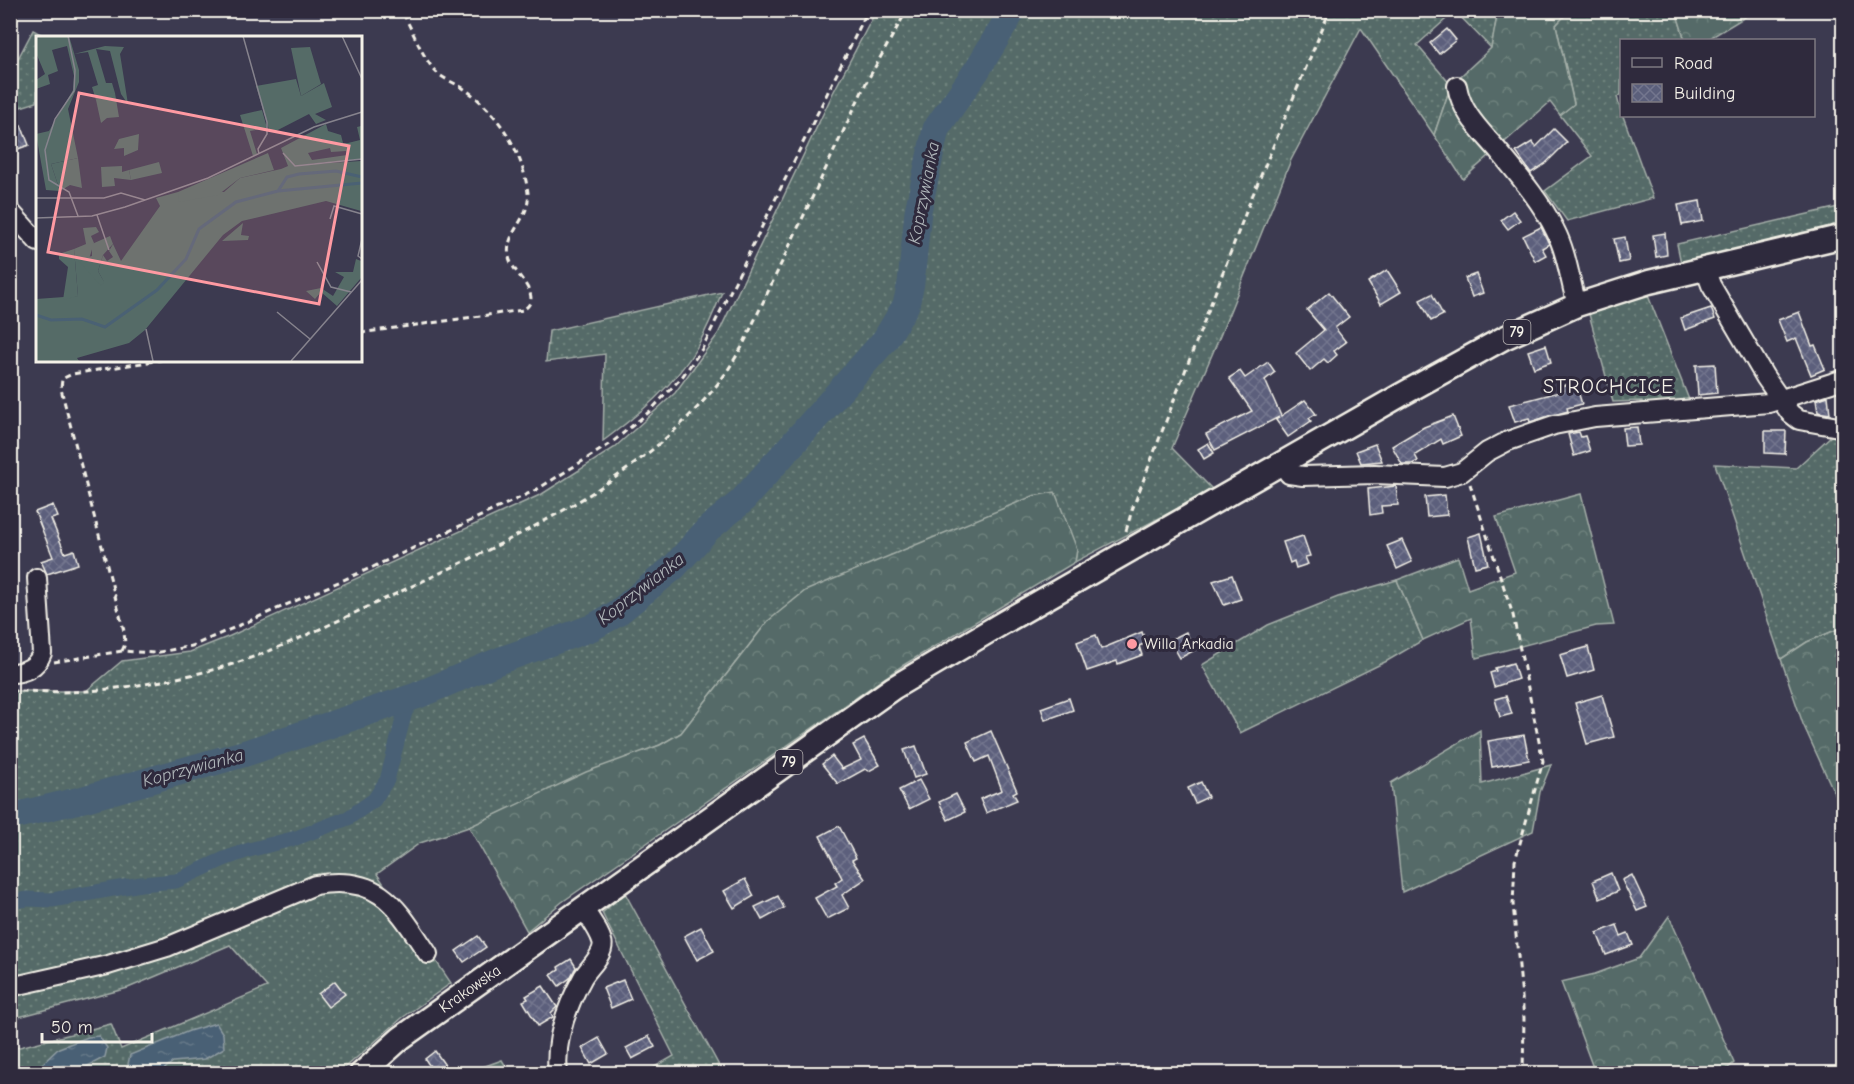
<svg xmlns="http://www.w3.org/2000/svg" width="1854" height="1084" font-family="'Comic Neue',sans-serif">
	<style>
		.grass { fill: url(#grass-dots); stroke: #a4aea8; stroke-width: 1.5 }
		.forest { fill: url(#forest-crowns); stroke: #a4aea8; stroke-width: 1.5 }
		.water { fill: url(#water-ripples); stroke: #8e9ba2; stroke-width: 1.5 }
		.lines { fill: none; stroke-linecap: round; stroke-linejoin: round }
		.canal { stroke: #4a6174; stroke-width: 15 }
		.river { stroke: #4a6174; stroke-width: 27 }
		.building { fill: url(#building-cross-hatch); stroke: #f4f1e8; stroke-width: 1.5 }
		.minor-casing { stroke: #f4f1e8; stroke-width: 22 }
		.major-casing { stroke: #f4f1e8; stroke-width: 27 }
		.path { stroke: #f4f1e8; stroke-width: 3; stroke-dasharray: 6 4.5; stroke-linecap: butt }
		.minor { stroke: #2f2a3d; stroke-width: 18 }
		.major { stroke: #2f2a3d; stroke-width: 22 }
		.poi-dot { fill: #ff9aa2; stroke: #2f2a3d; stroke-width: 2 }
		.labels { text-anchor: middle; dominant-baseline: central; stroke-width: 6; stroke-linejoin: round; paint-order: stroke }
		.shield { fill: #2f2a3d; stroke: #b9b5b5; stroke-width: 1.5 }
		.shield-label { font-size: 15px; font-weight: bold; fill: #f4f1e8 }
		.poi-label { font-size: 16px; fill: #f4f1e8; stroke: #2f2a3d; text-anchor: start }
		.street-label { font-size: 16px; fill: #f4f1e8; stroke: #2f2a3d }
		.water-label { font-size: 18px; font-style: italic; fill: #b0b7ba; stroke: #2f2a3d }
		.quarter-label { font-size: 20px; letter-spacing: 1.5px; fill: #f4f1e8; stroke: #2f2a3d }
		.inset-river { fill: none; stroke: #4a6174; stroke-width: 3 }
		.inset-road { fill: none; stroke: #86838d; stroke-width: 1.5 }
		.view { fill: #ff9aa2; fill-opacity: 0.15; stroke: #ff9aa2; stroke-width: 3 }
		.inset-edge { fill: none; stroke: #f4f1e8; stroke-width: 3 }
	</style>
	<defs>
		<pattern id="grass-dots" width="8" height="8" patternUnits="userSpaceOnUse" patternTransform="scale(1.5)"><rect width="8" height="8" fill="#556b67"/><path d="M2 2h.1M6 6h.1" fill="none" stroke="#6e817d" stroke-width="1.8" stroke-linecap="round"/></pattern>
		<pattern id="forest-crowns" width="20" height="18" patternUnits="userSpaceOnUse" patternTransform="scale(1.5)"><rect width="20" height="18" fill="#556b67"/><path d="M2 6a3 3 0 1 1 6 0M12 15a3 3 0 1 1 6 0" fill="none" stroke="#6e817d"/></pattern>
		<pattern id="water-ripples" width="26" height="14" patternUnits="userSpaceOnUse" patternTransform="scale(1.5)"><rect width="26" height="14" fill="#4a6174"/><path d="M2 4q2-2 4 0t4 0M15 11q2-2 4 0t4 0" fill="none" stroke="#657888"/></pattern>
		<pattern id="building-cross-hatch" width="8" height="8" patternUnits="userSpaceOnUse" patternTransform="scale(1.5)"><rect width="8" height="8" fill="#5b5f7b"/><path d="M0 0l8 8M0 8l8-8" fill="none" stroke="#73768e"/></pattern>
	</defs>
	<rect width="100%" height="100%" fill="#3c3a50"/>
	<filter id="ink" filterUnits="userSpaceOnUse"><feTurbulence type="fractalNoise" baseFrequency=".0167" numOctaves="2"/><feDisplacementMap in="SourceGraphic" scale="12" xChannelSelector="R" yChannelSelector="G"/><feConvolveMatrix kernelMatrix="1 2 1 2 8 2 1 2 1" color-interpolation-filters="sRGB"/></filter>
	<g filter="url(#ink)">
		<g class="grass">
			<path d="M876,11h579l-38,34 34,40 -17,50 -73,-107 -70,132 -71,176 -48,112 41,42 -138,72 2,-13 -309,72 -87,112 -21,12 -191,82 -49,16 -43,31 74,109 -49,35 -63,55h-328l-1,-28 2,4 99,-25 10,25 146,-62 -37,-42 -102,43 -117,31v-27l187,-64 -91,29 -96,22v-288h75l36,-30 68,-9 40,-16 312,-142 72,-46 61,-55 43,-59 115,-241z"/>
			<path d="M1455,11h43l-7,37z"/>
			<path d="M1569,11h107l9,29h-63l-1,54 -4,3 5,19h1l30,82 -86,23 -22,-30 47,-35 -32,-41 14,-12 -18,-78z"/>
			<path d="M33,30l13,7 -8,1 -1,64 -26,8v-38z"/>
			<path d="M1843,206v17l-162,40 -4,-19z"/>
			<path d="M722,292c-7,18 -15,37 -25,55 -22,38 -59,68 -94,94l2,-87 -59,8 3,-31z"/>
			<path d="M1647,293l48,122 -51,3 -2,-17 -29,1 -24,-88z"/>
			<path d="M1843,425v202l-36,15 -26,17 -66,-195 81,4z"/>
			<path d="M1397,580l26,60 -36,21 -147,72 -38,-68 66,-40 70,-28z"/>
			<path d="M625,893l98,180h-79l30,-17 -72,-143z"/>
		</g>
		<g class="forest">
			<path d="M1498,11h71l-13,14 18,79 -14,11 -10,-13 -87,77 -29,-44 17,-50 40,-37z"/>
			<path d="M1676,11v-1l79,1 -48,29h-22z"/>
			<path d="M1055,492l22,57 -2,13 -173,104 -340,236 -35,29 -58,-104 117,-55 74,-27 21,-12 87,-112 37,-30 228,-95z"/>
			<path d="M1581,494l33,131 -18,1 -120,32 -5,-40 -48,22 -26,-60 61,-23 10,32 47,-17 -19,-55z"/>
			<path d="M1843,627v185l-40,-88 -22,-65 26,-17z"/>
			<path d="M1480,730l2,54 69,-19 -11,27 -7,39 -131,61 -11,-109z"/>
			<path d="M1669,916l65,147 -12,10h-127l-34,-91 34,-8 44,-16z"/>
			<path d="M502,1060l8,13h-44z"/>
		</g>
		<g class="water">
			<path d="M216,1023l7,11 1,14 -19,11 -32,3 -11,9 -28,1 -6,-8 2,-9 59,-24z"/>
			<path d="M99,1036l8,12 -2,9 -30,16h-64v-7l13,2 18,-4 17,-16 29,-11z"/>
		</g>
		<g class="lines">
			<path class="canal" d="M10,902l17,-3 25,1 89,-16 35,-3 48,-22 25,-9 47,-12 52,-20 26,-18 13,-20 18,-68 11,-16"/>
			<path class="river" d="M10,817l74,-18 162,-46 170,-57 85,-36 90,-32 25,-14 58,-47 34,-38 33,-27 144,-162 21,-35 5,-22 7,-72 18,-82 41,-59 36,-60"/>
		</g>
		<g class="building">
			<path d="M1447,29l9,11 -17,14 -9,-11z"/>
			<path d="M21,125l8,20 -19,7v-23z"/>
			<path d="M1554,129l13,13 -22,22 -14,9 -15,-21 16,-10 4,5z"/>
			<path d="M1700,201l3,20 -21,4 -4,-20z"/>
			<path d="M1513,211l7,9 -12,9 -7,-9z"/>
			<path d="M1541,227l8,17 -7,4 4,7 -11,6 -12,-25z"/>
			<path d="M1665,233l2,22 -11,2 -3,-22z"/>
			<path d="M1625,237l4,24 -10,2 -5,-24z"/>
			<path d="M1387,270l14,22 -20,12 -13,-22z"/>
			<path d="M1476,274l7,19 -11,4 -7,-19z"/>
			<path d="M1329,292l20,25 -14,11 11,14 -12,9 3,4 -9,8 -4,-4 -14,12 -14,-18 28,-23 -17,-20z"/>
			<path d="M1432,294l11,21 -12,6 -11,-21z"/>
			<path d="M1711,308l4,11 -30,11 -4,-12z"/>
			<path d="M1799,312l13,34 3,-1 10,24 -14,6 -15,-37 -9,4 -9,-22z"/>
			<path d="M1546,345l5,17 -17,6 -6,-17z"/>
			<path d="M1268,362l7,10 -10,8 16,36 24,-16 11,14 -7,4 2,3 -23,16 -12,-17 3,-3 -64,33 -9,-16 46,-23 -23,-33 11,-7 5,7z"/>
			<path d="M1715,364l2,29 -19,2 -2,-30z"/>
			<path d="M1575,382l7,22 -15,4 1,3 -38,11 -1,-4 -14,4 -6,-17 54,-14 -1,-5z"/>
			<path d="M1828,396l2,18 -12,-2 -2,-12z"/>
			<path d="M1453,416l8,20 -18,8 -2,-5 -26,16 3,6 -6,3h-10l-10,-18 32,-19z"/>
			<path d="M1637,427l2,18 -14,1 -2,-18z"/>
			<path d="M1765,431h21l-1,23 -20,-1z"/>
			<path d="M1579,432l2,5 4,-1 5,15 -16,5 -6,-22z"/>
			<path d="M1208,443l6,10 -10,6 -6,-10z"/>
			<path d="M1375,444l7,17 -21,2 -5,-12z"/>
			<path d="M1396,486l2,19 -17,1 1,7 -12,2 -2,-26z"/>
			<path d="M1445,495l2,20 -20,2 -2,-20z"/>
			<path d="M53,505l5,12 -7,2 14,34 9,-3 4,14 -31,10 -6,-13 12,-4 -18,-45z"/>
			<path d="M1481,533l7,31 -13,3 -7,-30z"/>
			<path d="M1303,536l7,20 -5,1 3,7 -12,4 -2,-7 -4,2 -7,-21z"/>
			<path d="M1402,540l10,22 -15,7 -10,-23z"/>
			<path d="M1232,575l9,24 -17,6 -11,-24z"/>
			<path d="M1142,632l4,11 -7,3 3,9 -24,9 -1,-3 -30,10 -10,-29 19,-7 5,14z"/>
			<path d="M1186,632l9,18 -15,8 -10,-18z"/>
			<path d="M1588,647l6,23 -27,8 -7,-23z"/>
			<path d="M1513,663l5,16 -24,8 -4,-14 6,-2 -1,-3z"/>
			<path d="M1602,695l12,42 -27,7 -12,-41z"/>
			<path d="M1506,696l6,18 -12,3 -5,-18z"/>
			<path d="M1069,698l4,12 -28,10 -4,-12z"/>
			<path d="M991,731l26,60 -4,2 4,7 -31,13 -6,-14 22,-9 -13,-34 -13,6 -9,-20z"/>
			<path d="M1524,735l5,25 -37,7 -4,-26z"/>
			<path d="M864,739l16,26 -11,6 -4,-2 -27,15 -16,-20 10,-8 10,13 19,-9 -8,-15z"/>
			<path d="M916,746l10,28 -12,4 -10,-28z"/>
			<path d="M919,780l10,19 -20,10 -10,-19z"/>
			<path d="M1201,782l7,15 -13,6 -7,-15z"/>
			<path d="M956,794l9,18 -17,8 -9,-18z"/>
			<path d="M839,826l17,32 -4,2 13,19 -23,16 7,13 -22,11 -12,-21 22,-12 -2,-3 7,-5 -22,-42z"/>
			<path d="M1611,873l7,18 -18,8 -7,-18z"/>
			<path d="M1632,875l15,32 -10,4 -15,-31z"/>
			<path d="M745,879l9,17 -20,12 -10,-17z"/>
			<path d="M778,896l6,12 -22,12 -7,-13z"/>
			<path d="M1617,925l4,11 7,-3 5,12 -27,10 -9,-22z"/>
			<path d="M701,927l13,24 -17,9 -13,-24z"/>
			<path d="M478,936l8,11 -22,15 -8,-11z"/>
			<path d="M571,959l5,8 -6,11 -11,8 -8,-11 8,-5 -1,-3z"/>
			<path d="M623,980l8,19 -20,9 -8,-20z"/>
			<path d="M335,981l10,13 -17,13 -10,-13z"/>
			<path d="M543,986l14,21 -6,6 2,4 -15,9 -15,-25 5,-2 -2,-3z"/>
			<path d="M649,1036l6,11 -23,12 -6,-11z"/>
			<path d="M599,1038l9,16 -17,10 -9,-16z"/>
			<path d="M435,1051l16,23h-16l-10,-15z"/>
		</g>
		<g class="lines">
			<defs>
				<g id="minor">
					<path d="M1457,86c5,29 26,46 44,68 19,23 41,49 54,76 12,23 15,51 22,75"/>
					<path d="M10,211l28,31"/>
					<path d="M1705,269l6,16 54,92 25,36 9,7 45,8"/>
					<path d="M1281,463l8,11 14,2 72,-2 70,3 17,-5 25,-20 21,-11 46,-16 41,-8 174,-14 75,-24"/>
					<path d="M10,673c15,0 27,-6 32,-20l-5,-75"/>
					<path d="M10,987l98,-22 59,-18 148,-62c65,-11 81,21 113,69"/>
					<path d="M558,1074c-4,-34 9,-68 25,-97 6,-10 23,-24 19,-36 -3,-11 -13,-23 -18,-32"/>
				</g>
				<path id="major" d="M361,1074l40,-36 492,-350 108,-64 400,-229 103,-57 73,-33 72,-23 195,-46"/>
			</defs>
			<use href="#minor" class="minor-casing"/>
			<use href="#major" class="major-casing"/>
			<g class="path">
				<path d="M360,333l163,-23c23,-14 -11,-36 -14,-53 -5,-25 22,-38 19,-64 -5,-41 -29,-79 -62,-103 -10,-7 -24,-11 -31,-19 -15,-18 -22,-41 -34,-61"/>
				<path d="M1470,484l43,131 30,146 -28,100 -2,43 11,114 -1,56"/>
				<path d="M1126,531l6,-21 117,-306 81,-194"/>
				<path d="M122,651l3,-7 -1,-13 -63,-242 1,-10 10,-5 89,-14"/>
				<path d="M54,662l68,-11 32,2 38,-7 181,-79 163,-77 74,-46 39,-32 33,-35 20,-28 166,-339"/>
				<path d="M10,691c26,0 52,2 78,0 39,-3 78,-10 116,-19 60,-14 128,-49 185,-75 118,-56 248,-110 331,-216 8,-10 15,-23 22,-34l124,-264 41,-73"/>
			</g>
			<use href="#minor" class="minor"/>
			<use href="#major" class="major"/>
		</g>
	</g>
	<circle class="poi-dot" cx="1132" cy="644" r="6"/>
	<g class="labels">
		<g class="shield">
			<rect x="1503.5" y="320" width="27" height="24" rx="4.5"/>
			<rect x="775.5" y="750" width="27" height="24" rx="4.5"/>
		</g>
		<g class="shield-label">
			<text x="1517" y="332">79</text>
			<text x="789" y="762">79</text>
		</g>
		<g class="poi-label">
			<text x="1144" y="644">Willa Arkadia</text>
		</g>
		<g class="street-label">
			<text transform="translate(470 989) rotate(-35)">Krakowska</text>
		</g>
		<g class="water-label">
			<text transform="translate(924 193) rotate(-79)">Koprzywianka</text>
			<text transform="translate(641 589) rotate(-38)">Koprzywianka</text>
			<text transform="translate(193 768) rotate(-15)">Koprzywianka</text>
		</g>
		<g class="quarter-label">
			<text x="1609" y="386">STROCHCICE</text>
		</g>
	</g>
	<g transform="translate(36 36)">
		<rect width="326" height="326" fill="#3c3a50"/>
		<path d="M69,10l19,1 -4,7 8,50 -7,-10 -11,-43 -14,-2 10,34h6l3,10 -19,7 -4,-13 6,-2 -10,-33 -14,2zM260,43l5,17 23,-13 8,24 -17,7 11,6 -10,4 -7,-10 -35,18 -5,-2 -13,-44zM226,74l5,18 -17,3 7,23 -4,2 -13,-41zM290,88l2,7 13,4 2,8h5l12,-3 -3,-13 4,-1v33l-62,6 62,-4v50l-35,-10 -84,20 -19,14 -78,95 -16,13 -52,15 2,3h-43v-62l42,-3 -4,-47 12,-5 -3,-16 13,-1 3,5 -8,4 3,7 -5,16 15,23 -6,-11 5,-16 4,6 6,-4 -4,-6 4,-7 8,17 39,-55 -4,-8 22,-6h46l16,-14 41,-9 7,-3 -7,-18zM294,112l1,4 15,-1 1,4 -35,5 -4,-7zM42,122l4,30 -12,-3 -10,6 -9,-27zM123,126l3,11 -31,7 -2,-10zM207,187l-2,12 8,1 -1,4 -26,1zM320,223l5,2v17l-24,28 -16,-14 -6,7 -9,-8 15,-3 12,8 11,-19 -9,-5h18z" fill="#556b67" fill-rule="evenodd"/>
		<path d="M0,0h33l10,34v12l-11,27 10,49 -27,6 9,27 -14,-1 -10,-56 13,-3 24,-41 1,-14 -7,-30 -15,4 6,21 -10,4 2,9 -14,5v-9l9,-6 -9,-21zM274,11l11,37 -20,12 -10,-48zM72,56l7,1 4,24 -12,1 -6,5 -5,-23zM103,98l-1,16 -14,6v-8l-10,1 5,-10zM232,117l6,17 -34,8 -22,17 -39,7 -1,-10zM86,130v6l7,-2 2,10 -17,-2 1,8 -13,1 -1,-20zM74,200l3,8 -10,11 -5,16 6,11 -3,4 -23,-26 14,-4v-12zM38,213l4,47 -15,4 5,-33 -9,-8v-5z" fill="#556b67"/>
		<path class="inset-river" d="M242,155l9,-14 12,-3 37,-3 26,6M0,279l15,5 31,-1 23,8 52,-37 29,-31 13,-30 37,-27 42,-11 84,-8"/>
		<path class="inset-road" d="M32,0l7,34 -1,21 -19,28 -10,31 4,30 20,12 9,24M207,0l24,86v12l-9,15 1,5M306,0l20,43M247,117l12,13 67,-7M0,162h68l17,-5 24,7M61,179l12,35M0,182l56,-2 33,-9 83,-29 106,-51 48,-15M294,183l4,-13 28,8M326,203l-4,17 4,3M281,226l14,25 20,5M241,276l33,27M110,293l7,32M255,325l71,-81"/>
		<path class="view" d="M43,57l270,53 -30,158 -271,-52z"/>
		<rect width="326" height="326" class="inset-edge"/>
	</g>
	<rect width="1854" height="1084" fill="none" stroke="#2f2a3d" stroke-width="36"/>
	<rect x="18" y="18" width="1818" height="1048" fill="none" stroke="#f4f1e8" stroke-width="2" filter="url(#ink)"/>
	<rect x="1620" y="39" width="195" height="78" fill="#2f2a3d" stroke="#7e7a81" stroke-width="1.5"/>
	<rect x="1632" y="58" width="30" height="9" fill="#2f2a3d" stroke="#7e7a81" stroke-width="1.5"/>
	<text x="1674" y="69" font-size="18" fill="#f4f1e8">Road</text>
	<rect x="1632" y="84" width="30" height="18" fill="url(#building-cross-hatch)" stroke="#7e7a81" stroke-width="1.5"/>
	<text x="1674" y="99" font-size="18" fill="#f4f1e8">Building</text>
	<path d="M42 1033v9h110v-9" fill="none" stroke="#f4f1e8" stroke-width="3"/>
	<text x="51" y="1033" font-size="18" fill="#f4f1e8" stroke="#2f2a3d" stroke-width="4.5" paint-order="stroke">50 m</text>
</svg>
